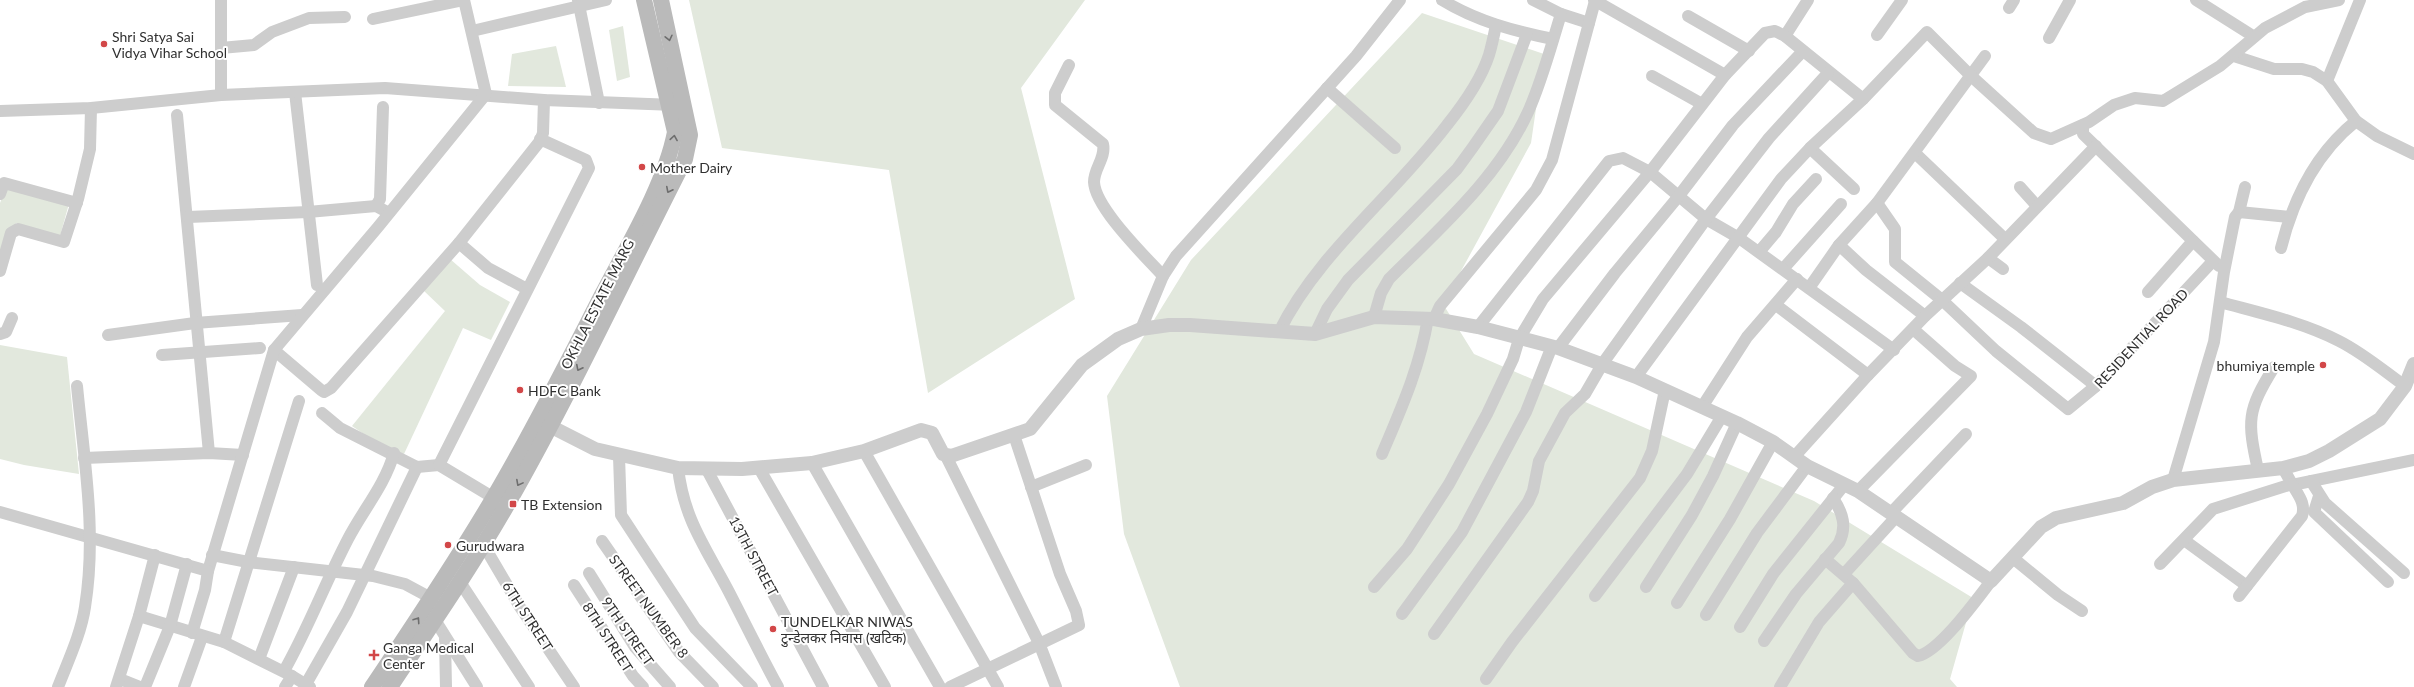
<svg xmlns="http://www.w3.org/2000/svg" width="2414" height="687" font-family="Lato,'Noto Sans Devanagari',sans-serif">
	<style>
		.green { fill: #e2e8dd }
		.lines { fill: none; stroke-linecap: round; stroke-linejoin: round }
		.minor { stroke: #cdcdcd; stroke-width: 12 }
		.tertiary { stroke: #cdcdcd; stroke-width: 14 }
		.secondary { stroke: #bababa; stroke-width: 16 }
		.oneway { stroke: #6e6e6e }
		.poi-dot { fill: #d24748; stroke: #fff; stroke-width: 1.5 }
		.labels { text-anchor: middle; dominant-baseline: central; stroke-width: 4; stroke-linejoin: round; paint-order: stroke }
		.poi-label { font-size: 14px; fill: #303030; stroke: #fff; text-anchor: start }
		.street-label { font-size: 14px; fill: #303030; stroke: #fff }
	</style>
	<rect width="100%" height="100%" fill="#fff"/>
	<g class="green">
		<path d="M689,0h396l-64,88 54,211 -147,94 -39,-223 -167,-22z"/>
		<path d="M1422,13l122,41 -13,89 -88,161 31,50 340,147 159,97 -23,81 7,8h-777l-56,-153 -17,-138 84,-136z"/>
		<path d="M623,26l7,51 -13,4 -8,-51z"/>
		<path d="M556,46l10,41 -58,-1 4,-32z"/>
		<path d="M8,181l62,19 -10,36 -44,-13 -13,44 -3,-1v-63z"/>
		<path d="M450,259l30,26 30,17 -19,38 -28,-12 -59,126 -30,-13 -22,-15 93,-115 -22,-21z"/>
		<path d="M0,345l67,12 12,117 -55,-9 -24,-6z"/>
	</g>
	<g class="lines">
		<g class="minor">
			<path d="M578,0l21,103"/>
			<path d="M1442,0c34,21 72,31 111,39"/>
			<path d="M1533,0l28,14 28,9"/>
			<path d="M1594,0l131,75"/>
			<path d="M2196,0l57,36"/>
			<path d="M2009,8l5,-8"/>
			<path d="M1688,16l61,35"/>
			<path d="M373,19l91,-19"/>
			<path d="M472,31l134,-31"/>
			<path d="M1877,35l25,-35"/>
			<path d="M1785,36l23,-36"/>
			<path d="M2049,38l21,-38"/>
			<path d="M221,48l33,-3 18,-13 37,-14 36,-1"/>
			<path d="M2234,56l40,13h28l11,3 14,9 29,40 21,15 37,18"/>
			<path d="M1069,65l-14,28v12l48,39c3,14 -9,24 -9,38 1,26 52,75 69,94"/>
			<path d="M1652,76l50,28"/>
			<path d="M2327,81l33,-81"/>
			<path d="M1327,88l68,60"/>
			<path d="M295,92l22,193"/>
			<path d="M221,95v-95"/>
			<path d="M0,111l91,-3 130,-13 164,-7 159,12 131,5"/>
			<path d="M177,115l32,338"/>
			<path d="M2083,125v9l136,132"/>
			<path d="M1810,148l44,41"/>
			<path d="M1915,153l90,86"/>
			<path d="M2020,187l17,19"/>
			<path d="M0,194l4,-11 73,20"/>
			<path d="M1877,203l18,26v33l47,38 54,51 72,58 28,-23 117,-125"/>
			<path d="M376,206l4,-7 3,-92"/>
			<path d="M2239,212l50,5"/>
			<path d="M188,217l120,-5 68,-6 13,7"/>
			<path d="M459,243l29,25 39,21"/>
			<path d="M1839,245l27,25 59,46"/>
			<path d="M2281,248c12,-48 35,-95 75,-127"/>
			<path d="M1759,252l17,-20 17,-28 23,-25"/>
			<path d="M1988,258l15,11"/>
			<path d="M1783,269l58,-65"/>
			<path d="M0,271l11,-38 7,-4 46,13 14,-43 12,-50 1,-41"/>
			<path d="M1960,283l61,44 75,59"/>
			<path d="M1809,288l30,-43 38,-42 108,-147"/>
			<path d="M2148,292l45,-51"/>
			<path d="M2220,302c40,11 82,20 119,39 24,12 45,30 66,45"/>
			<path d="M1776,305l92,70"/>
			<path d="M1374,317l7,-24 8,-14c50,-50 109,-101 139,-167 14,-31 23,-66 33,-98"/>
			<path d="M1434,319l6,-13 96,-116 16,-30 43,-159"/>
			<path d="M1478,327l131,-166 14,-3 27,14 56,47 33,19 155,112"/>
			<path d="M1141,329l22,-53 13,-20 180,-200 44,-56"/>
			<path d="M1279,332c38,-78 115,-137 168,-207 16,-20 34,-45 42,-70 3,-10 5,-20 7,-30"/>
			<path d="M0,334l6,-2 6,-14"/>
			<path d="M1315,334l12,-25 21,-29 109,-111 16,-22 25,-36 29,-77"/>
			<path d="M108,335l87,-12 107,-8"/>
			<path d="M1558,348l57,-75 63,-76 55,-72 70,-74"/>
			<path d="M274,350l47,40 3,2 7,-4 128,-145 81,-102 3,-8 1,-33"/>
			<path d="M162,355l98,-7"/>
			<path d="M1636,377l145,-198 29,-31 53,-49 64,-67 43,43 64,58 17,6 38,-17 25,-17 21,-7 28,3 57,-35 45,-38 40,-21 34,-7"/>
			<path d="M1702,407l45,-70 50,-58"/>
			<path d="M322,413l18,15 77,39 22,-2 55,33"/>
			<path d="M864,451l134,236"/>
			<path d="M1382,454c19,-45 38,-87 46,-136"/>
			<path d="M619,456l2,59 74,113 57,59"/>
			<path d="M946,456l93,187 17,44"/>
			<path d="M1794,457l74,-82 57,-59 63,-58 108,-112"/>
			<path d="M84,458l125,-5 34,2"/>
			<path d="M812,463l128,224"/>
			<path d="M439,465l150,-297 -3,-8 -46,-21"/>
			<path d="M678,468c6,52 28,80 51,124 16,31 32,64 49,95"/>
			<path d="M706,468l117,219"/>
			<path d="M759,468l126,219"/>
			<path d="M2283,468l9,16h5l117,-24"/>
			<path d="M2258,470c-11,-50 -11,-59 16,-103"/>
			<path d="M2173,480l41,-138 10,-70 11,-55 4,-5 6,-25"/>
			<path d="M2311,481l14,22 79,70"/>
			<path d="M1031,487l55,-22"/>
			<path d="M1858,491l113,-115 -16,-10 -42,-37"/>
			<path d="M2319,496l-5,16 74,70"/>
			<path d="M0,512l208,59 66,-221 104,-123 108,-133 -22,-94"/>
			<path d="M1891,513l75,-79"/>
			<path d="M2184,540l63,46"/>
			<path d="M602,541l77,111 34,35"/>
			<path d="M483,544l37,63 54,80"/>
			<path d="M212,555l36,7 125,14 32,8 26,14"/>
			<path d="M2013,558l45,37 24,16"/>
			<path d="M1825,559l28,24 60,70 5,3c22,-5 59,-57 73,-75"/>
			<path d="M2160,564l53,-55 79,-25c6,11 14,19 10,32l-63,80"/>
			<path d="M589,573l46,74 35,40"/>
			<path d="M1844,574l52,-57"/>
			<path d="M460,582l69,105"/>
			<path d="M574,585l59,91 10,11"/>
			<path d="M1374,587l33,-38 42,-65 38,-70 26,-55 6,-20 24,-40 107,-127 75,-97 40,-42 10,-2 10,5 78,63"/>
			<path d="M1646,587l46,-72 21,-39 24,-53"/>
			<path d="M1595,596l92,-122 35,-58"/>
			<path d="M1677,603l53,-84 43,-77"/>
			<path d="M1402,614l60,-82 64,-120 26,-66"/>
			<path d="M1706,615l51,-82 50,-67"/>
			<path d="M139,616l16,-61"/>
			<path d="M435,620l42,67"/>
			<path d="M1740,627l33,-53 71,-89"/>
			<path d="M192,633l13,-43 3,-19"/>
			<path d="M1434,634l94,-132 5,-11 6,-30 26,-48 20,-19 18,-31 103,-144 63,-81 59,-65"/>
			<path d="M445,639l1,48"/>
			<path d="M1764,641l32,-47 43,-51c8,-16 4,-30 -6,-45"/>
			<path d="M224,642l75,-241"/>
			<path d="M259,659l35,-92"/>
			<path d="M284,671c24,-42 41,-88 64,-132 15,-29 37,-54 46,-86"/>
			<path d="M120,679l20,8"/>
			<path d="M1486,679l26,-37 128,-164 12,-27 13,-61"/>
			<path d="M306,684l41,-72 70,-145"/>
			<path d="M58,687c10,-26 23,-53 27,-80 12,-74 -1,-148 -8,-221"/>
			<path d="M116,687l23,-71 85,26 68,34 18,11"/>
			<path d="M145,687l25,-61 17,-62"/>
			<path d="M184,687l18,-50"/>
			<path d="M285,687l7,-11"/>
			<path d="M950,687l129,-62 -3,-14 -16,-37 -46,-139"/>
			<path d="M1780,687l39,-65 34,-39"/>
		</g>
		<path class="tertiary" d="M540,421l55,28 83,19 64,1 70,-6 52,-12 57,-21 11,3 11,21 8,2 79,-27 52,-64 36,-26 23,-10 28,-4h21l125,9 59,-17 60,2 44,8 80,21 78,29 101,46 36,19 34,24 51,25 133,90 50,-54 15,-9 67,-15 29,-16 21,-7 110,-12 26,-7 20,-10 51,-32 25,-33 9,-22"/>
		<g class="secondary">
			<path d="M372,687c42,-63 84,-125 122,-190 39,-66 73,-134 108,-202 25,-48 63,-111 73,-163l-31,-132"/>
			<path d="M390,687c40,-60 81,-119 117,-182 64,-112 119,-231 178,-346l5,-24 -29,-135"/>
		</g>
	</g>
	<defs><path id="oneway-chevron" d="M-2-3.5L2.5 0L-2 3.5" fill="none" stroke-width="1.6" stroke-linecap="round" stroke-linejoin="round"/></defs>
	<g class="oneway">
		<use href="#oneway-chevron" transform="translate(669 38) rotate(77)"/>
		<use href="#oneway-chevron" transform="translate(674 138) rotate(-81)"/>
		<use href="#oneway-chevron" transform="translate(669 190) rotate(117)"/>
		<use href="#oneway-chevron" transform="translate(579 368) rotate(117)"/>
		<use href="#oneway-chevron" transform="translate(519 483) rotate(118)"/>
		<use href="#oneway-chevron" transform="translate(417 620) rotate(-56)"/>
	</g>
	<g class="poi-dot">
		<circle cx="104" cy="44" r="4"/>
		<circle cx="642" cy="167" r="4"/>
		<circle cx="2323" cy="365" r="4"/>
		<circle cx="520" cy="390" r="4"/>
		<rect x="509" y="500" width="8" height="8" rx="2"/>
		<circle cx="448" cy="545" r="4"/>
		<circle cx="773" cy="629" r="4"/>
		<path d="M372 649h4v4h4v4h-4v4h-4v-4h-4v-4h4z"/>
	</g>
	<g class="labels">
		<g class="poi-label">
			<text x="112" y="36">Shri Satya Sai<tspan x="112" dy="16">Vidya Vihar School</tspan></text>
			<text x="650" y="167">Mother Dairy</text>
			<text x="2315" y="365" text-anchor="end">bhumiya temple</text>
			<text x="528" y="390">HDFC Bank</text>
			<text x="521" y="504">TB Extension</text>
			<text x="456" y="545">Gurudwara</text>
			<text x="781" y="621">TUNDELKAR NIWAS<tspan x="781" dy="16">टुन्डेलकर निवास (खटिक)</tspan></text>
			<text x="383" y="647">Ganga Medical<tspan x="383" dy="16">Center</tspan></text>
		</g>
		<g class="street-label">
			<text transform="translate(597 304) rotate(-63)">OKHLA ESTATE MARG</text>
			<text transform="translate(2141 338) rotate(-47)">RESIDENTIAL ROAD</text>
			<text transform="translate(754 556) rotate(62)">13TH STREET</text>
			<text transform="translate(649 606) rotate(54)">STREET NUMBER 8</text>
			<text transform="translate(528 616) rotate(57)">6TH STREET</text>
			<text transform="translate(628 631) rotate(55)">9TH STREET</text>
			<text transform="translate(608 637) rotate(57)">8TH STREET</text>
		</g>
	</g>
</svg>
